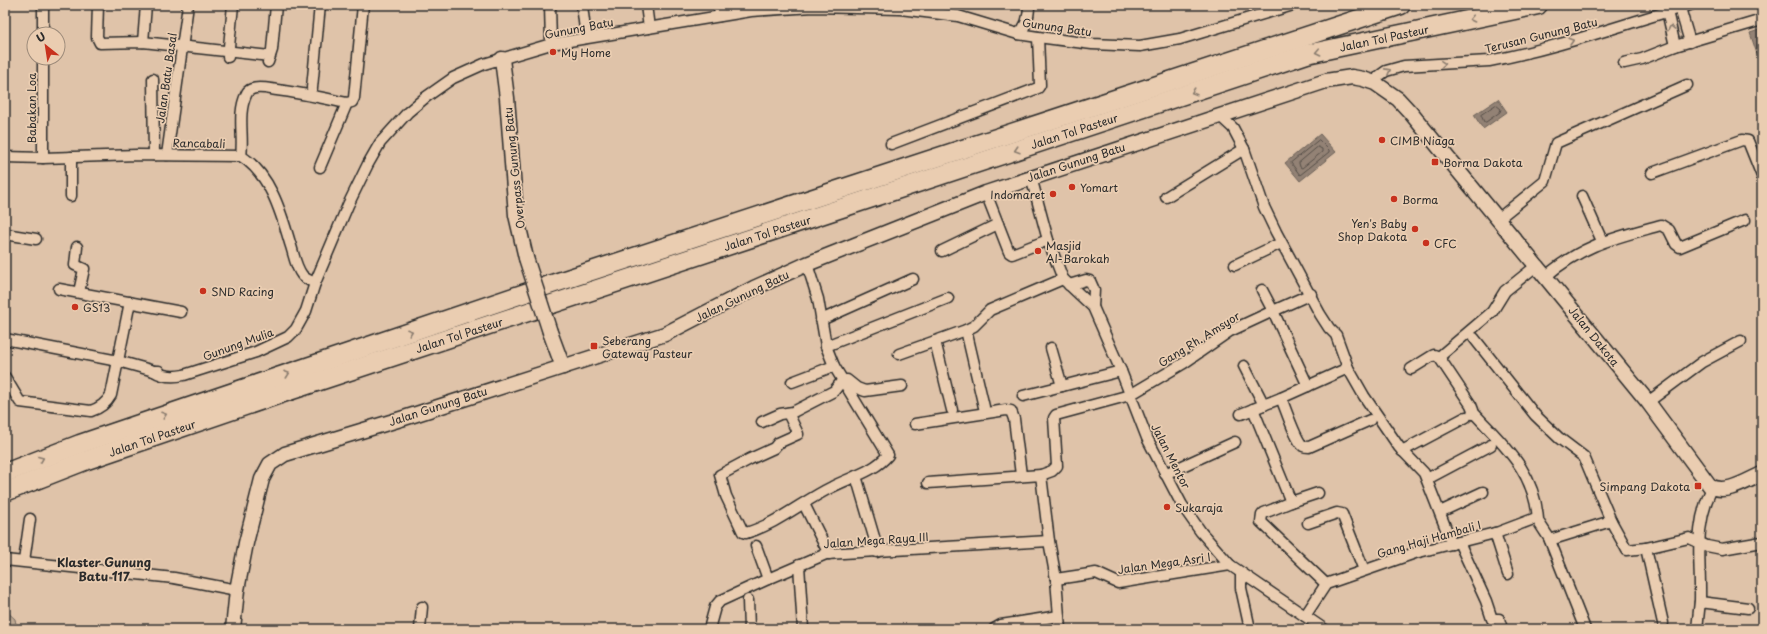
<svg xmlns="http://www.w3.org/2000/svg" width="1767" height="634" font-family="'Playpen Sans',sans-serif">
	<style>
		.green { fill: #bda791; stroke: #74695e }
		.water { fill: #938274; stroke: #695f57 }
		.lines { fill: none; stroke-linecap: round; stroke-linejoin: round }
		.shore { stroke: #554e48; stroke-width: 1 }
		.street-casing { stroke: #2b2b2b; stroke-width: 13 }
		.secondary-casing { stroke: #2b2b2b; stroke-width: 17 }
		.highway-casing { stroke: #2b2b2b; stroke-width: 21 }
		.street { stroke: #eacdb1; stroke-width: 10 }
		.secondary { stroke: #eacdb1; stroke-width: 14 }
		.highway { stroke: #eacdb1; stroke-width: 18 }
		.secondary-bridge-casing { stroke: #2b2b2b; stroke-width: 17; stroke-linecap: butt }
		.secondary-bridge { stroke: #eacdb1; stroke-width: 14 }
		.oneway { stroke: #8a7c6e }
		.poi-dot { fill: #c8321e; stroke: #eacdb1; stroke-width: 1.5 }
		.labels { text-anchor: middle; dominant-baseline: central; stroke-width: 3.5; stroke-linejoin: round; paint-order: stroke }
		.street-label { font-size: 11px; fill: #2b2b2b; stroke: #eacdb1 }
		.poi-label { font-size: 11px; fill: #2b2b2b; stroke: #eacdb1; text-anchor: start }
		.neighbourhood-label { font-size: 12px; font-weight: bold; fill: #2b2b2b; stroke: #eacdb1 }
	</style>
	<rect width="100%" height="100%" fill="#dfc3a9"/>
	<filter id="ink" filterUnits="userSpaceOnUse"><feTurbulence type="fractalNoise" baseFrequency=".025" numOctaves="2"/><feDisplacementMap in="SourceGraphic" scale="8" xChannelSelector="R" yChannelSelector="G"/><feConvolveMatrix kernelMatrix="1 2 1 2 8 2 1 2 1" color-interpolation-filters="sRGB"/></filter>
	<g filter="url(#ink)">
		<path class="green" d="M5,610l10,9 2,10h-12z"/>
		<g class="water">
			<path d="M1762,29v26l-4,2 -8,-24z"/>
			<path d="M1498,99l9,13 -24,17 -9,-14z"/>
			<path d="M1320,134l16,18 -36,29 -15,-18z"/>
		</g>
		<g class="lines">
			<g class="shore">
				<path d="M1496,105l5,4 -1,3 -14,10h-2l-3,-7z"/>
				<path d="M1319,140l10,10v2l-29,23 -9,-12z"/>
				<path d="M1318,147l4,2v3l-20,16 -2,-1 -1,-4z"/>
			</g>
			<defs>
				<g id="street">
					<path d="M43,5v29"/>
					<path d="M98,5l-1,32 3,6 43,-1 127,14"/>
					<path d="M550,5l1,39"/>
					<path d="M582,5l4,33"/>
					<path d="M646,5l3,23"/>
					<path d="M719,5l1,11"/>
					<path d="M1680,8l10,34"/>
					<path d="M1667,11l8,35"/>
					<path d="M1018,34c9,-7 11,-17 11,-29"/>
					<path d="M143,42l3,-37"/>
					<path d="M228,57l5,-52"/>
					<path d="M268,62l4,-12 4,-45"/>
					<path d="M1624,63l18,-4 33,-13 87,-26"/>
					<path d="M153,79l1,76"/>
					<path d="M1375,83l4,-7 7,-5 18,-5 85,-5c69,-13 134,-37 201,-56"/>
					<path d="M312,88l8,-83"/>
					<path d="M1219,115l14,13 11,21 20,58 12,25 44,82 9,14 7,7 12,33 -67,30 -40,16"/>
					<path d="M891,144l147,-56 2,-3 -2,-48"/>
					<path d="M167,155l21,-150"/>
					<path d="M241,156c3,-20 -4,-42 5,-61 1,-3 3,-5 6,-6 7,-3 18,0 25,1 24,3 46,8 70,13l5,-1 2,-4 9,-93"/>
					<path d="M5,157l38,1 94,-3 104,1c29,18 40,56 49,87 4,11 5,23 12,32 3,4 9,6 13,8"/>
					<path d="M71,157v39"/>
					<path d="M43,158v-100"/>
					<path d="M320,167l27,-64"/>
					<path d="M1652,173l90,-33 6,1 14,35"/>
					<path d="M1031,177l17,63 15,39 30,28 28,64 26,67 35,67 19,27 29,33 94,64"/>
					<path d="M986,193l23,59 3,2 36,-14"/>
					<path d="M1582,196l20,45"/>
					<path d="M1166,197l78,-48"/>
					<path d="M1498,219l47,-38 11,-38 131,-58"/>
					<path d="M5,234l31,5"/>
					<path d="M77,247l-2,18 9,4 -5,23"/>
					<path d="M942,251l56,-27"/>
					<path d="M1235,265l46,-22"/>
					<path d="M1545,277c38,-33 70,-39 116,-52l8,5 7,14 4,3 65,-27"/>
					<path d="M1069,285l17,-5 4,1 4,9 -1,17"/>
					<path d="M59,289l122,23"/>
					<path d="M1262,290l11,21 38,-17"/>
					<path d="M821,320l92,-41"/>
					<path d="M966,330l18,77"/>
					<path d="M1474,338l61,77 24,23 25,19 27,64 16,29 19,-2 43,-10 18,8 15,3 40,-7"/>
					<path d="M5,339l113,22 36,10h5"/>
					<path d="M935,341l17,69"/>
					<path d="M826,346l122,-48"/>
					<path d="M1051,348l11,38"/>
					<path d="M899,354l67,-24 8,-4 16,-16 73,-31"/>
					<path d="M1439,357l32,48 2,5 -1,4"/>
					<path d="M1244,366l20,39"/>
					<path d="M1348,368l16,28 35,51 25,26 28,71"/>
					<path d="M1411,369l21,-13 2,-1 5,2 53,-45 13,-21 31,-25"/>
					<path d="M154,371c9,6 20,6 30,4l72,-23 32,-15 8,-8 10,-18 9,-28 33,-78 20,-41 12,-21 28,-31 18,-15 27,-19 31,-14 67,-20 200,-33 62,-4 87,2 58,7 60,18 20,3 54,7 48,2 40,-7 113,-34"/>
					<path d="M5,377l15,25 71,9c9,-3 15,-7 20,-16l19,-93"/>
					<path d="M792,382l42,-16"/>
					<path d="M1023,396l98,-25"/>
					<path d="M1281,398c4,9 15,43 22,48 2,1 3,1 6,1l61,-27"/>
					<path d="M1648,402l54,-40 39,-21"/>
					<path d="M1253,409l38,93 27,-9"/>
					<path d="M788,413l10,21 -20,9 -4,5 -24,11 -30,16 6,21 17,36 3,1c31,-9 57,-32 86,-46 19,-10 42,-15 56,-32l-54,-89 -8,-20 -8,-47 -11,-35"/>
					<path d="M1474,413c30,33 60,57 64,106"/>
					<path d="M762,422l18,-8 13,-2 41,-21 8,-10 5,-1 10,8 8,3 37,-5"/>
					<path d="M915,424l91,-14 5,1 3,8 7,56"/>
					<path d="M1402,451l64,-34"/>
					<path d="M1165,474l70,-32"/>
					<path d="M1041,475l11,-4 5,-5 -3,-48 2,-3 74,-20 54,-32 46,-32 43,-20 35,75"/>
					<path d="M856,476l21,71v5"/>
					<path d="M1427,479l64,-34"/>
					<path d="M928,483l113,-8 8,66 7,38 4,50"/>
					<path d="M1291,502l-27,11 -2,2 -1,7 65,62"/>
					<path d="M804,504l25,50"/>
					<path d="M1440,512l43,-20"/>
					<path d="M1308,523l29,-10 5,1 22,56"/>
					<path d="M1495,533l13,41"/>
					<path d="M1550,540l61,-19"/>
					<path d="M1459,542l27,59 6,18h7l3,10"/>
					<path d="M756,546l12,33"/>
					<path d="M1646,548l17,75"/>
					<path d="M5,560l169,18 63,12"/>
					<path d="M24,561l6,-42"/>
					<path d="M799,565l4,64"/>
					<path d="M1241,574v14l9,41"/>
					<path d="M1056,579l40,-6 22,10 112,-18"/>
					<path d="M748,600l1,29"/>
					<path d="M1700,602l48,6"/>
					<path d="M1305,616l21,-32 89,-31 84,-21 37,-14 13,20 36,91"/>
					<path d="M420,629l2,-22"/>
					<path d="M709,629l6,-22 5,-6 48,-22 58,-25 223,-13"/>
					<path d="M994,629l7,-4 58,-9"/>
					<path d="M1697,629c1,-9 2,-19 3,-28 1,-43 -7,-73 12,-113"/>
				</g>
				<g id="secondary">
					<path d="M502,59l5,39 9,117 10,43"/>
					<path d="M550,332l13,35"/>
					<path d="M233,629l4,-39 9,-47 16,-64 8,-15 15,-10 119,-36 261,-84 89,-46 53,-24 179,-71 340,-112 26,-4 11,2 12,4 23,16 12,13 238,290 62,84c16,9 36,-5 52,-12"/>
				</g>
				<g id="highway">
					<path d="M5,473l75,-29 466,-158 855,-281"/>
					<path d="M5,492l82,-32 193,-66 1027,-340 231,-49"/>
				</g>
			</defs>
			<use href="#street" class="street-casing"/>
			<use href="#secondary" class="secondary-casing"/>
			<use href="#highway" class="highway-casing"/>
			<use href="#street" class="street"/>
			<use href="#secondary" class="secondary"/>
			<use href="#highway" class="highway"/>
			<defs>
				<path id="secondary-bridge" d="M526,258l24,74"/>
			</defs>
			<use href="#secondary-bridge" class="secondary-bridge-casing"/>
			<use href="#secondary-bridge" class="secondary-bridge"/>
		</g>
		<defs><path id="oneway-chevron" d="M-2-3.5L2.5 0L-2 3.5" fill="none" stroke-width="1.6" stroke-linecap="round" stroke-linejoin="round"/></defs>
		<g class="oneway">
			<use href="#oneway-chevron" transform="translate(1472 19) rotate(168)"/>
			<use href="#oneway-chevron" transform="translate(1671 28) rotate(-102)"/>
			<use href="#oneway-chevron" transform="translate(1571 41) rotate(-16)"/>
			<use href="#oneway-chevron" transform="translate(1318 52) rotate(168)"/>
			<use href="#oneway-chevron" transform="translate(1443 64) rotate(-3)"/>
			<use href="#oneway-chevron" transform="translate(1388 71) rotate(-28)"/>
			<use href="#oneway-chevron" transform="translate(1194 92) rotate(162)"/>
			<use href="#oneway-chevron" transform="translate(1017 150) rotate(162)"/>
			<use href="#oneway-chevron" transform="translate(410 332) rotate(-19)"/>
			<use href="#oneway-chevron" transform="translate(287 374) rotate(-19)"/>
			<use href="#oneway-chevron" transform="translate(164 415) rotate(-19)"/>
			<use href="#oneway-chevron" transform="translate(41 459) rotate(-21)"/>
		</g>
	</g>
	<g class="poi-dot">
		<circle cx="553" cy="52" r="4"/>
		<circle cx="1382" cy="140" r="4"/>
		<rect x="1431" y="158" width="8" height="8" rx="2"/>
		<circle cx="1072" cy="187" r="4"/>
		<circle cx="1053" cy="194" r="4"/>
		<circle cx="1394" cy="199" r="4"/>
		<circle cx="1415" cy="229" r="4"/>
		<circle cx="1426" cy="243" r="4"/>
		<circle cx="1038" cy="251" r="4"/>
		<circle cx="203" cy="291" r="4"/>
		<circle cx="75" cy="307" r="4"/>
		<rect x="590" y="342" width="8" height="8" rx="2"/>
		<rect x="1694" y="482" width="8" height="8" rx="2"/>
		<circle cx="1167" cy="507" r="4"/>
	</g>
	<g class="labels">
		<g class="street-label">
			<text transform="translate(1057 27) rotate(8)">Gunung Batu</text>
			<text transform="translate(579 28) rotate(-11)">Gunung Batu</text>
			<text transform="translate(1541 35) rotate(-14)">Terusan Gunung Batu</text>
			<text transform="translate(1384 38) rotate(-12)">Jalan Tol Pasteur</text>
			<text transform="translate(166 78) rotate(-82)">Jalan Batu Basal</text>
			<text transform="translate(31 108) rotate(-90)">Babakan Loa</text>
			<text transform="translate(1074 131) rotate(-18)">Jalan Tol Pasteur</text>
			<text transform="translate(199 143) rotate(1)">Rancabali</text>
			<text transform="translate(1076 162) rotate(-18)">Jalan Gunung Batu</text>
			<text transform="translate(514 168) rotate(-96)">Overpass Gunung Batu</text>
			<text transform="translate(767 233) rotate(-18)">Jalan Tol Pasteur</text>
			<text transform="translate(742 296) rotate(-26)">Jalan Gunung Batu</text>
			<text transform="translate(459 335) rotate(-18)">Jalan Tol Pasteur</text>
			<text transform="translate(1594 336) rotate(51)">Jalan Dakota</text>
			<text transform="translate(1199 339) rotate(-32)">Gang Rh. Amsyor</text>
			<text transform="translate(238 344) rotate(-20)">Gunung Mulia</text>
			<text transform="translate(438 406) rotate(-18)">Jalan Gunung Batu</text>
			<text transform="translate(152 438) rotate(-19)">Jalan Tol Pasteur</text>
			<text transform="translate(1171 456) rotate(63)">Jalan Mentor</text>
			<text transform="translate(1429 539) rotate(-16)">Gang Haji Hambali I</text>
			<text transform="translate(876 540) rotate(-4)">Jalan Mega Raya III</text>
			<text transform="translate(1164 563) rotate(-8)">Jalan Mega Asri I</text>
		</g>
		<g class="poi-label">
			<text x="561" y="52">My Home</text>
			<text x="1390" y="140">CIMB Niaga</text>
			<text x="1443" y="162">Borma Dakota</text>
			<text x="1080" y="187">Yomart</text>
			<text x="1045" y="194" text-anchor="end">Indomaret</text>
			<text x="1402" y="199">Borma</text>
			<text x="1407" y="223" text-anchor="end">Yen's Baby<tspan x="1407" dy="13">Shop Dakota</tspan></text>
			<text x="1434" y="243">CFC</text>
			<text x="1046" y="245">Masjid<tspan x="1046" dy="13">Al-Barokah</tspan></text>
			<text x="211" y="291">SND Racing</text>
			<text x="83" y="307">GS13</text>
			<text x="602" y="340">Seberang<tspan x="602" dy="13">Gateway Pasteur</tspan></text>
			<text x="1690" y="486" text-anchor="end">Simpang Dakota</text>
			<text x="1175" y="507">Sukaraja</text>
		</g>
		<g class="neighbourhood-label">
			<text x="104" y="562">Klaster Gunung<tspan x="104" dy="14">Batu 117</tspan></text>
		</g>
	</g>
	<rect width="1767" height="634" fill="none" stroke="#eacdb1" stroke-width="20"/>
	<rect x="10" y="10" width="1747" height="614" fill="none" stroke="#2b2b2b" stroke-width="1.5" filter="url(#ink)"/>
	<g transform="translate(46 46) rotate(330)"><circle r="19" fill="#eacdb1" stroke="#9e8c7b"/>
	<path d="M0-3L7 15L0 10L-7 15Z" fill="#c8321e"/>
	<text y="-6" font-size="11" font-weight="bold" text-anchor="middle" fill="#2b2b2b">U</text>
	</g>
</svg>
